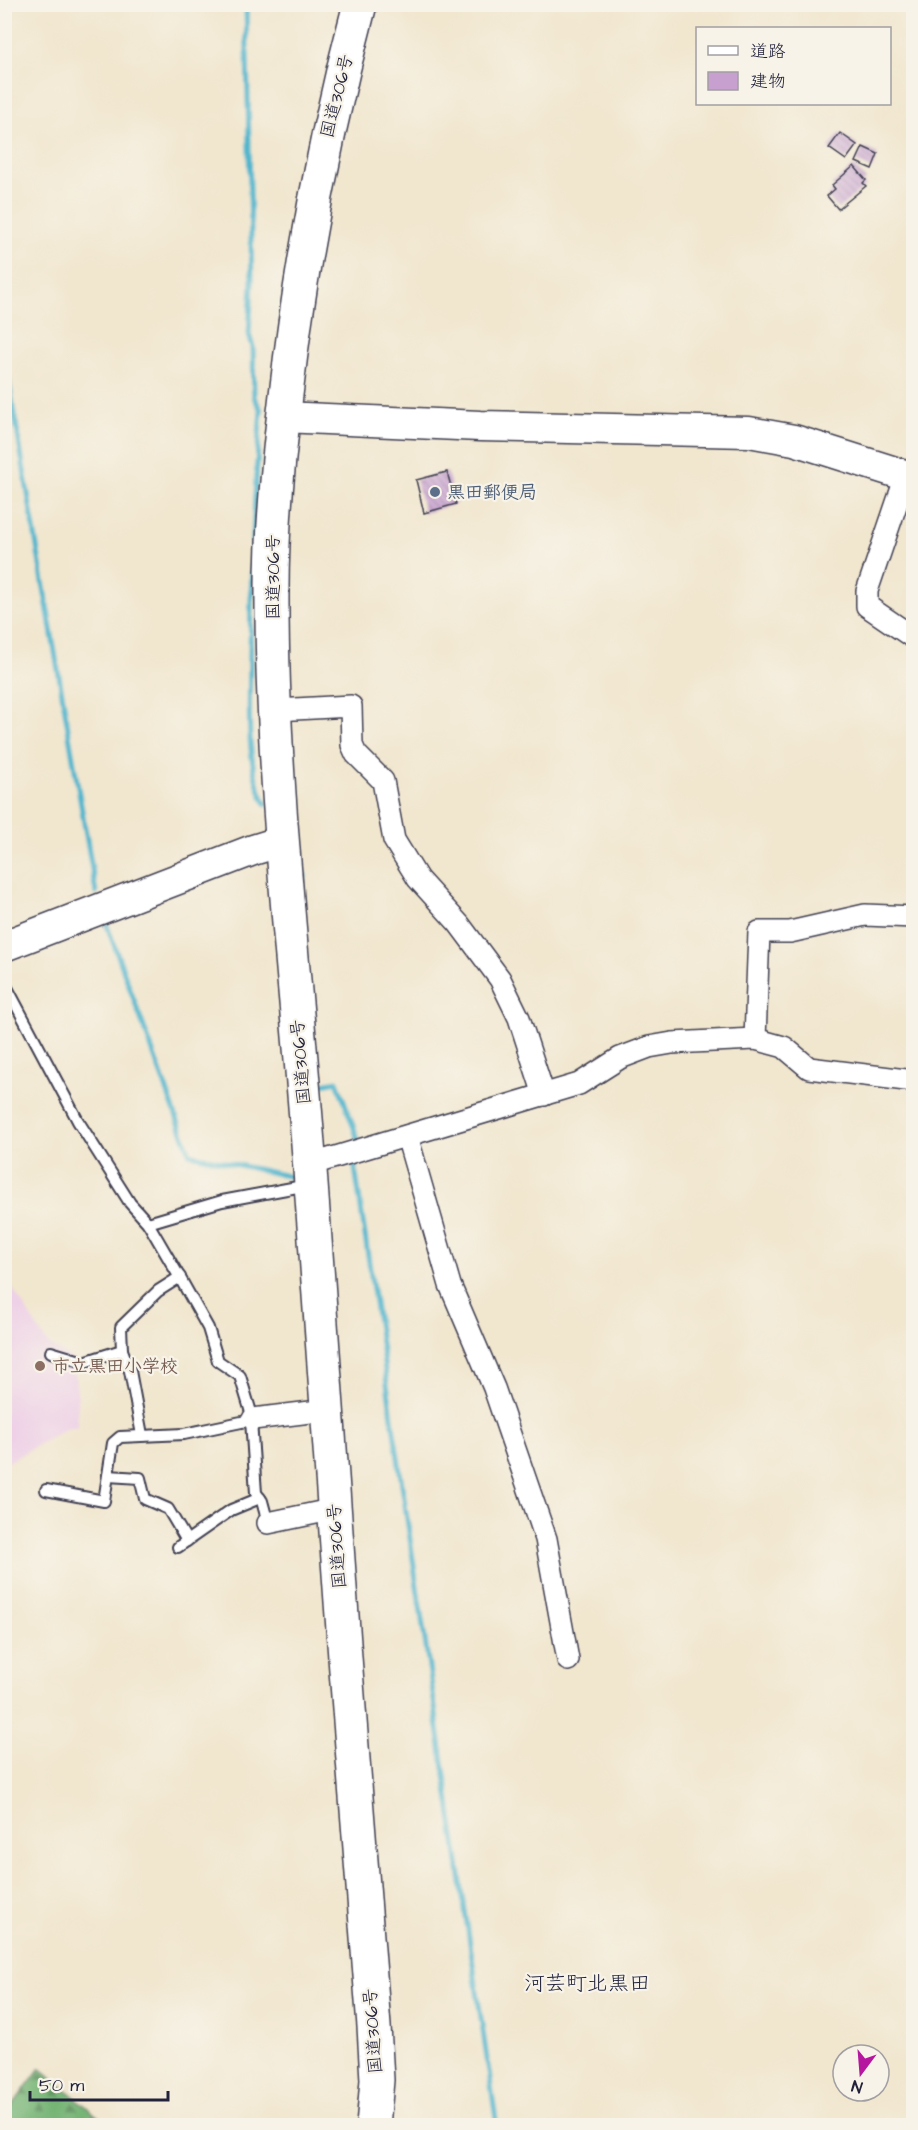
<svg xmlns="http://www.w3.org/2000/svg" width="918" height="2130" font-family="'Architects Daughter','Klee One',sans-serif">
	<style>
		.built { fill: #eed0e7 }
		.forest { fill: url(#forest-firs); stroke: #4c6b58; stroke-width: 1.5 }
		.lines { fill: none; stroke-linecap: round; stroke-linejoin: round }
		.stream { stroke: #4eb5cd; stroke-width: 5 }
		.building { fill: url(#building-back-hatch) }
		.lane-casing { stroke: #413f51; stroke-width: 14 }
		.street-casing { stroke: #413f51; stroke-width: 24 }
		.secondary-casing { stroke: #413f51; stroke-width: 33 }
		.highway-casing { stroke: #413f51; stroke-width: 36 }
		.lane { stroke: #fff; stroke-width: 10 }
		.street { stroke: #fff; stroke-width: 21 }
		.secondary { stroke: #fff; stroke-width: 30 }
		.highway { stroke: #fff; stroke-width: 33 }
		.service-dot { fill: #5c6f8a; stroke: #f7f3e8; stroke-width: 2 }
		.education-dot { fill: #8d6e63; stroke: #f7f3e8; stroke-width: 2 }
		.labels { text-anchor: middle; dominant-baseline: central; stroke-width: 4.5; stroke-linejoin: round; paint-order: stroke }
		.street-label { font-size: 18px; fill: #22223b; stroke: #f7f3e8 }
		.service-label { font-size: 18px; font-weight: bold; fill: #4e5e75; stroke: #f7f3e8; text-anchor: start }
		.education-label { font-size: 18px; font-weight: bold; fill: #785e54; stroke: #f7f3e8; text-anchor: start }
		.quarter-label { font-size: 21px; fill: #22223b; stroke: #f7f3e8 }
	</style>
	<defs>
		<pattern id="forest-firs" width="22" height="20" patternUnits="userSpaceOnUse" patternTransform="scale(1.5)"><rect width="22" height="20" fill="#75b475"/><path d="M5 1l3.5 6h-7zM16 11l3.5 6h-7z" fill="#609261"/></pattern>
		<pattern id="building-back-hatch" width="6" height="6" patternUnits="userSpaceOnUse" patternTransform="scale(1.5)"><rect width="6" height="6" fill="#c7a0d0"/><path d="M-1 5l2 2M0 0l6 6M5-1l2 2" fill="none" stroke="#a182aa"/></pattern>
	</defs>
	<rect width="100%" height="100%" fill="#f7f3e8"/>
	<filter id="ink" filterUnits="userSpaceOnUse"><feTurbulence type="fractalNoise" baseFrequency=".0167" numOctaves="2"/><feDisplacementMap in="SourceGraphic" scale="12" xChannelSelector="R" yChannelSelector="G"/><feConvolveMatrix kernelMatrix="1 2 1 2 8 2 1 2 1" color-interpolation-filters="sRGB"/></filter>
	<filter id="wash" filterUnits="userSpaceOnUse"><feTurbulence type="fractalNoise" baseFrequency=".008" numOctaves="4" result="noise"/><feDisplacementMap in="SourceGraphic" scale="24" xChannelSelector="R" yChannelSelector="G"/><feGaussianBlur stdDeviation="1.35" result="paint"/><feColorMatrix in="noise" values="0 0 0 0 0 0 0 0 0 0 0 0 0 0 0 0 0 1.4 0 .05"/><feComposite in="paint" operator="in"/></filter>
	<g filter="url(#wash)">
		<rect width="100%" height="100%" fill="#f1e6ce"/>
		<path class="built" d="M4,1275l43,68 31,20 -4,7 4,30 -1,27 -12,2 -60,35z"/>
		<path class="forest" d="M40,2068l68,57h-103v-9z"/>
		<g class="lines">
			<g class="stream">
				<path d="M246,4l6,279 -3,51 4,13 1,50 7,13c-7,83 -10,164 -11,246 0,45 -6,110 16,148"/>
				<path d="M4,353l92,540"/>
				<path d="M298,862l7,14 -3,4v6"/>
				<path d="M105,920l85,234 102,23"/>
				<path d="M317,1080v5l20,-4 23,64"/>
				<path d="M349,1163l5,-2 143,965"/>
			</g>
		</g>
		<g id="blocks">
			<g class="building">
				<path d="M840,133l17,12 -11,15 -17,-12z"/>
				<path d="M863,147l15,7 -6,15 -16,-7z"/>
				<path d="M854,166l12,14 -3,3 3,3 -28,23 -11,-13 8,-7 -3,-4z"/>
				<path d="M447,472l9,32 -32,9 -8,-33z"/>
			</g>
		</g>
	</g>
	<g filter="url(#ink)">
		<use href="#blocks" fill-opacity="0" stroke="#413f51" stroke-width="1.5"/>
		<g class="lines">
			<defs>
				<g id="lane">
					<path d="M4,982l74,139 52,82 18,20 32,55 28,50 10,33 22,15 13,43 -2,1 5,73 6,8 6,22"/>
					<path d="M148,1223l74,-22 86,-16"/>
					<path d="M51,1352l33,10 38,-12"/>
					<path d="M142,1435l-12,-64 -8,-21 -1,-23 37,-36 22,-14"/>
					<path d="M108,1476l32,2 5,21 23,10 19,32"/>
					<path d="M46,1490l58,11 9,-58 7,-6 64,-3 67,-14"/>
					<path d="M178,1547l53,-37 29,-12"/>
				</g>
				<g id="street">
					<path d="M906,476l-39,115v15l47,32"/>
					<path d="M276,710l75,-4 1,39 4,9 27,27 11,59 24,39 41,45 41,55 19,39 25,77"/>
					<path d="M755,1039l4,-107h31l75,-17 49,2"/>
					<path d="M407,1136l43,149 44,103 52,151 22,121"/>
					<path d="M309,1165l270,-81 41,-26 29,-11 23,-4 83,-4 29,8 25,21 105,13"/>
					<path d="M253,1419l74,-9"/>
					<path d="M268,1523l67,-14"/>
				</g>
				<g id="secondary">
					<path d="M283,417l197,9 269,6 45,8 120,38"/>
					<path d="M4,946l249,-96 29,-9"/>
				</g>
				<path id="highway" d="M360,4c-35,131 -59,257 -74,391 -8,65 -14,129 -14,194 -1,194 24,388 38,581 19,285 41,571 64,856l3,54 -4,46"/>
			</defs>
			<use href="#lane" class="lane-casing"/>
			<use href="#street" class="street-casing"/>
			<use href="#secondary" class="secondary-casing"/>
			<use href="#highway" class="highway-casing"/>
			<use href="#lane" class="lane"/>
			<use href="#street" class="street"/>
			<use href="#secondary" class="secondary"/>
			<use href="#highway" class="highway"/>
		</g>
	</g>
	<circle class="service-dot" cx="435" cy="492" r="6"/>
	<circle class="education-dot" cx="40" cy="1366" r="6"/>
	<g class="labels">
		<g class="street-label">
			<text transform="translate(337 96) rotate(-76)">国道306号</text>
			<text transform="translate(273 577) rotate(-90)">国道306号</text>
			<text transform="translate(301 1062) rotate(-95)">国道306号</text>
			<text transform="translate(337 1546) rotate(-94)">国道306号</text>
			<text transform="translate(373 2031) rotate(-94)">国道306号</text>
		</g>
		<g class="service-label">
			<text x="447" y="492">黒田郵便局</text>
		</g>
		<g class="education-label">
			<text x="52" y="1366">市立黒田小学校</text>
		</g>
		<g class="quarter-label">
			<text x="587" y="1983">河芸町北黒田</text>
		</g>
	</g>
	<rect width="918" height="2130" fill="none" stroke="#f7f3e8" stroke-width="24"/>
	<rect x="696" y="27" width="195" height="78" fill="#f7f3e8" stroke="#a29fa3" stroke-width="1.5"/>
	<rect x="708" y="46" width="30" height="9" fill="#ffffff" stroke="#a29fa3" stroke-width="1.5"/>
	<text x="750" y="57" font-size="18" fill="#22223b">道路</text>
	<rect x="708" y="72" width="30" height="18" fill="#c7a0d0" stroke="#a29fa3" stroke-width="1.5"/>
	<text x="750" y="87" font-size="18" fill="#22223b">建物</text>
	<g transform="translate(861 2073) rotate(196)"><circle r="28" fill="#f7f3e8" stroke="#a29fa3" stroke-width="1.5"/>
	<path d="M0-4.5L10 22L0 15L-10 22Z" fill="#b5179e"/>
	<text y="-9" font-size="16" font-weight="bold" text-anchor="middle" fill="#22223b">N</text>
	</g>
	<path d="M30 2091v9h138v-9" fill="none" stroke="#22223b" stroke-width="3"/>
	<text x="39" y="2091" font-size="18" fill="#22223b" stroke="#f7f3e8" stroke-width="4.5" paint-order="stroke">50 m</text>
</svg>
